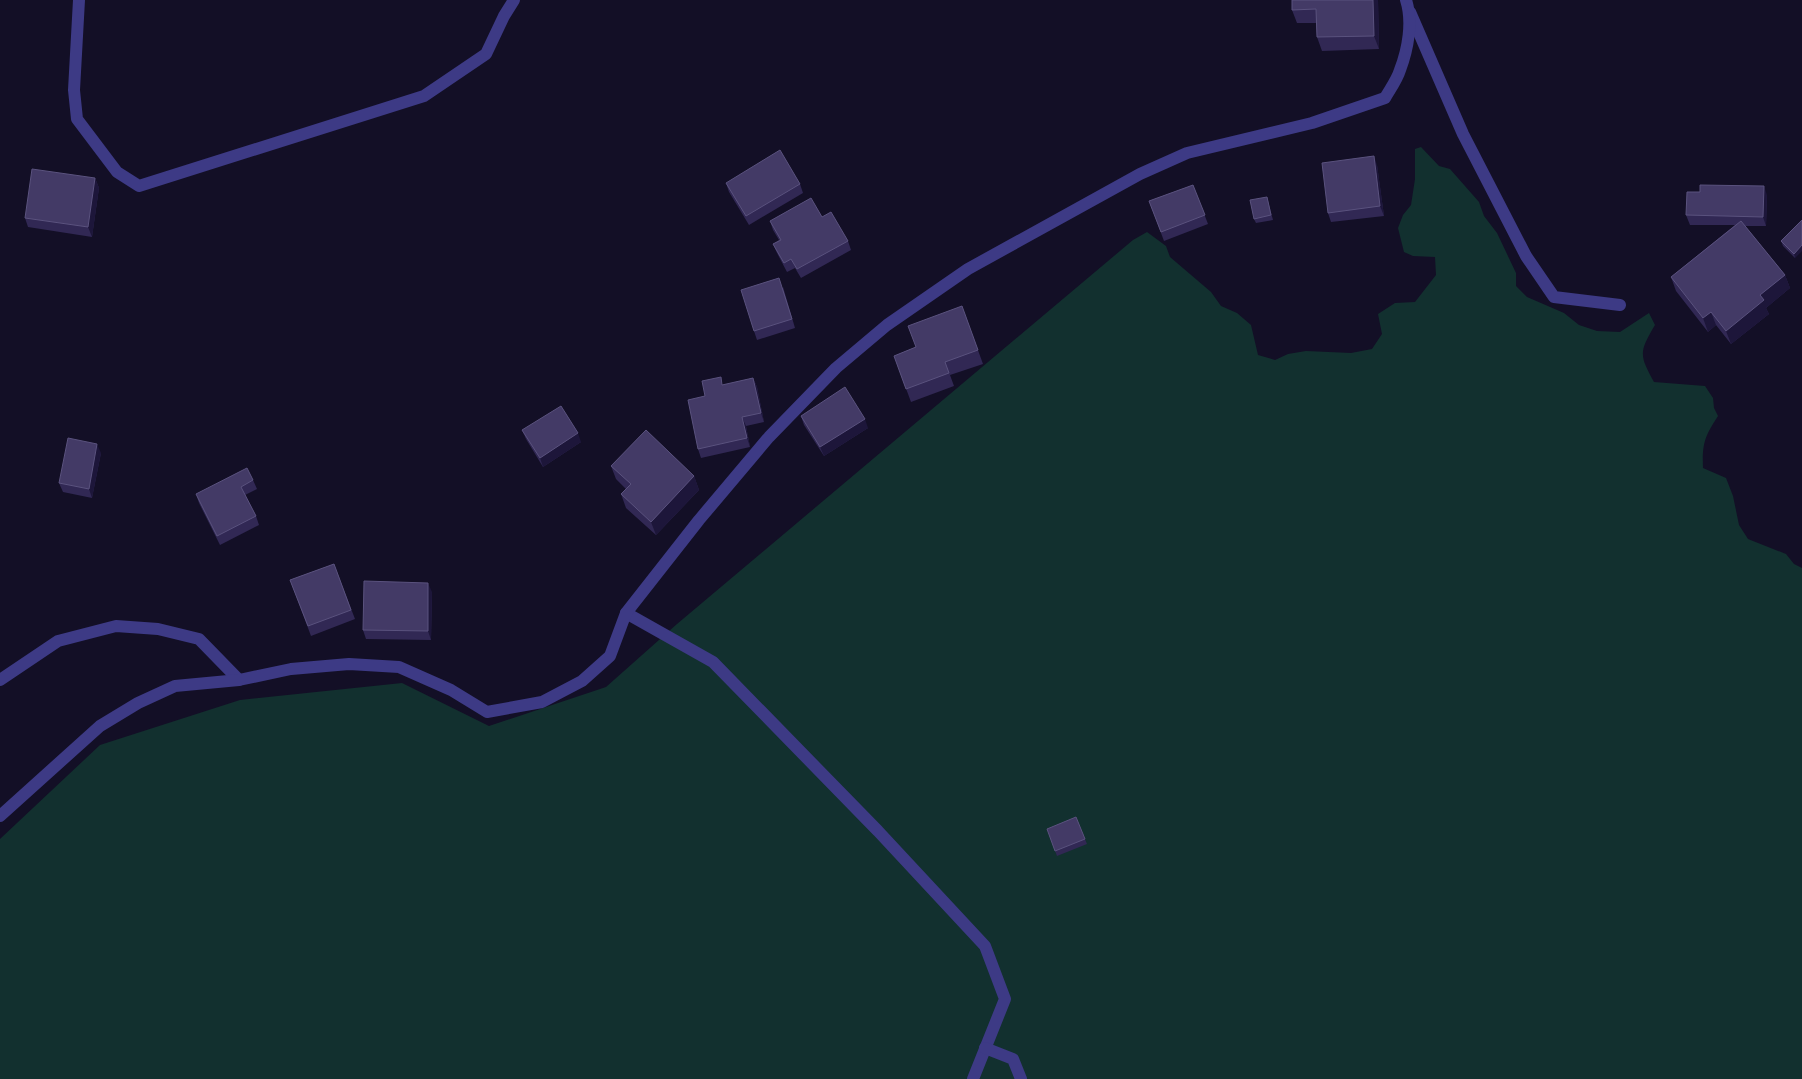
<svg xmlns="http://www.w3.org/2000/svg" width="1802" height="1079" font-family="'Work Sans',sans-serif">
	<style>
		.green { fill: #12302f }
		.lines { fill: none; stroke-linecap: round; stroke-linejoin: round }
		.minor { stroke: #3d3a85; stroke-width: 12 }
		.wall { fill: #312854 }
		.shaded-wall { fill: #1d163a }
		.building { fill: #433a66; stroke: #5a527e }
	</style>
	<rect width="100%" height="100%" fill="#130f26"/>
	<path class="green" d="M1421,147l18,19 11,3 29,33 5,14 13,17 19,40v13l11,11 37,16 15,12 18,6 23,1 29,-19 6,12c-16,27 -16,30 -1,57l51,4 8,12 1,10 4,8c-13,20 -16,27 -15,52l23,10 7,18 6,29 9,14 38,15 8,10 8,4v511h-1802v-240l100,-94 140,-45 162,-17 87,43 117,-39 71,-63 456,-384 14,-8 19,14 4,11 41,35 10,14 16,7 14,12 7,30 17,5 13,-6 18,-3 45,2 21,-4 10,-15 -4,-20 17,-11 20,-1 21,-27 -1,-18 -22,-1 -9,-4 -6,-24 5,-13 8,-10 4,-26v-30z"/>
	<g class="lines">
		<g class="minor">
			<path d="M79,0l-5,90 3,29 40,53 22,14 285,-90 62,-42 18,-38 10,-16"/>
			<path d="M1410,12l53,122 63,122 28,41 66,8"/>
			<path d="M626,613l87,49 165,169 107,115 20,53 -32,80"/>
			<path d="M0,680l58,-39 58,-15 42,3 41,10 40,41"/>
			<path d="M0,816l100,-90 38,-23 37,-17 64,-6 52,-11 58,-5 50,3 52,23 36,22 55,-10 40,-21 28,-25 16,-43 73,-93 70,-83 67,-69 51,-43 81,-56 172,-95 47,-21 125,-30 73,-25c5,-9 12,-18 15,-28 8,-21 13,-48 6,-70"/>
			<path d="M985,1048l28,11 8,20"/>
		</g>
	</g>
	<g class="wall">
		<path d="M1292,0h86l1,49 -57,2 -5,-14 -1,-14h-19l-5,-13z"/>
		<path d="M1377,165l7,51 -53,6 -3,-9z"/>
		<path d="M95,178l4,10 -7,49 -64,-10 -3,-9z"/>
		<path d="M726,183l74,1 3,9 -54,32 -20,-33z"/>
		<path d="M1193,185l15,39 -44,17 -15,-40z"/>
		<path d="M1767,195l-1,31h-21l40,49 5,13 -24,20 3,6 -38,30 -15,-19 -8,7 -32,-41 -5,-14 64,-52h-45l-4,-10z"/>
		<path d="M1267,197l6,23 -17,3 -2,-4z"/>
		<path d="M822,217l26,24 3,9 -50,28 -6,-10 -8,4 -10,-19 -4,-9 6,-4 -6,-10 -3,-9z"/>
		<path d="M1802,220l-7,38 -12,-12 -2,-5z"/>
		<path d="M783,287l12,41 -38,12 -3,-9z"/>
		<path d="M962,306l21,58 -33,11 4,11 -43,16 -17,-46 22,-9z"/>
		<path d="M753,378l4,9 7,35 -18,4 4,21 -49,11 -3,-9 7,-53 18,-11z"/>
		<path d="M801,416l67,12 -44,28 -20,-31z"/>
		<path d="M522,430l59,12 -38,25 -17,-28z"/>
		<path d="M101,453l-9,45 -29,-6 -4,-9z"/>
		<path d="M611,466l83,10 5,14 -43,45 -30,-27 -5,-14 5,-5 -10,-10z"/>
		<path d="M253,480l4,9 -12,6 11,21 3,9 -39,20 -21,-42 -3,-9z"/>
		<path d="M334,564l21,55 -44,17 -21,-56z"/>
		<path d="M432,592l-1,48 -65,-1 -3,-9z"/>
		<path d="M1076,817l11,27 -30,12 -10,-27z"/>
	</g>
	<g class="shaded-wall">
		<path d="M1373,0h5l1,49 -5,-13z"/>
		<path d="M1374,156l3,9 7,51 -4,-10z"/>
		<path d="M95,178l4,10 -7,49 -4,-10z"/>
		<path d="M1764,186l3,9 -1,31 -3,-9z"/>
		<path d="M1802,245v6l-7,7 -1,-4z"/>
		<path d="M1785,275l5,13 -24,20 3,6 -38,30 -5,-13 34,-36z"/>
		<path d="M1711,312l5,13 -8,7 -5,-14z"/>
		<path d="M753,378l4,9 7,35 -3,-9z"/>
		<path d="M742,417l4,9 4,21 -3,-9z"/>
		<path d="M865,419l3,9 -44,28 -4,-9z"/>
		<path d="M578,433l3,9 -38,25 -3,-9z"/>
		<path d="M97,444l4,9 -9,45 -3,-9z"/>
		<path d="M694,476l5,14 -43,45 -5,-13z"/>
		<path d="M428,583l4,9 -1,48 -3,-9z"/>
	</g>
	<g class="building">
		<path d="M1292,0h81l1,36 -57,1 -1,-28 -24,1z"/>
		<path d="M780,150l20,34 -54,32 -20,-33z"/>
		<path d="M1374,156l6,50 -52,7 -6,-50z"/>
		<path d="M32,169l63,9 -7,49 -63,-9z"/>
		<path d="M1193,185l12,30 -44,17 -12,-31z"/>
		<path d="M1700,185l64,1 -1,31 -77,-2 1,-23h13z"/>
		<path d="M1267,197l4,18 -17,4 -4,-19z"/>
		<path d="M811,198l11,19 9,-5 17,29 -51,28 -6,-10 -7,4 -11,-19 8,-4 -11,-19z"/>
		<path d="M1802,220v25l-8,9 -13,-13z"/>
		<path d="M1741,221l44,54 -25,20 4,5 -38,31 -15,-19 -8,6 -32,-41z"/>
		<path d="M779,278l13,41 -38,12 -13,-41z"/>
		<path d="M962,306l16,44 -33,12 4,11 -43,16 -12,-33 22,-9 -8,-21z"/>
		<path d="M721,377l1,8 31,-7 8,35 -19,4 5,21 -49,11 -10,-49 17,-4 -3,-15z"/>
		<path d="M845,387l20,32 -45,28 -19,-31z"/>
		<path d="M561,406l17,27 -38,25 -18,-28z"/>
		<path d="M646,430l48,46 -43,46 -30,-28 10,-10 -20,-18z"/>
		<path d="M68,438l29,6 -8,45 -30,-6z"/>
		<path d="M247,468l6,12 -12,7 15,29 -39,20 -21,-42z"/>
		<path d="M334,564l17,46 -43,16 -18,-46z"/>
		<path d="M364,581l64,2v48l-65,-1z"/>
		<path d="M1076,817l9,22 -30,12 -8,-22z"/>
	</g>
</svg>
